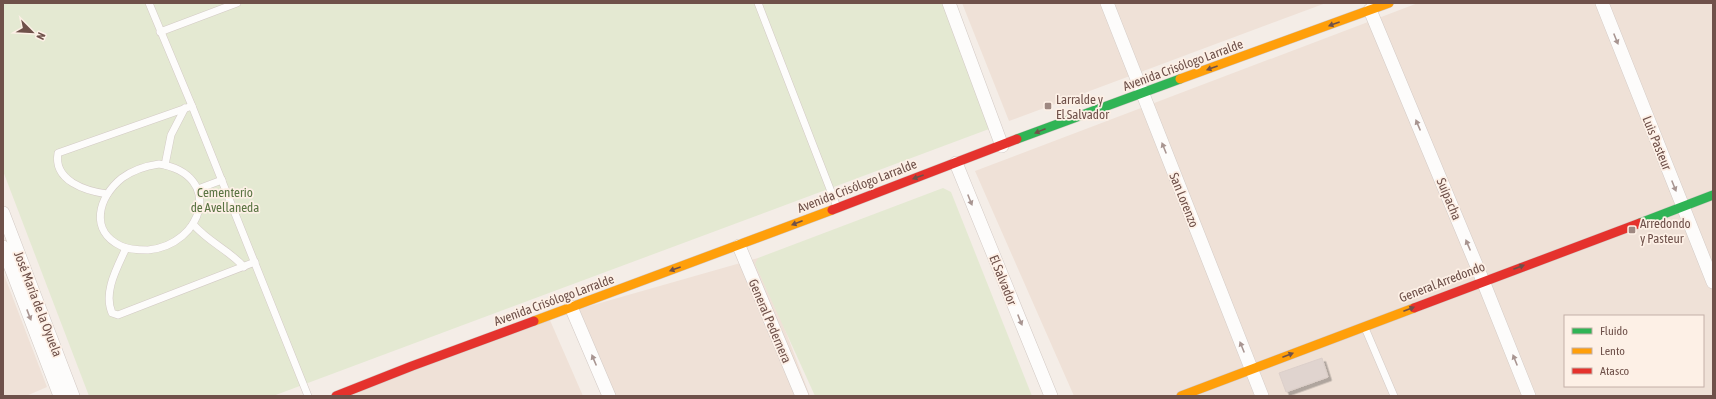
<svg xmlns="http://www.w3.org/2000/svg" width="1716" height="399" font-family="'Asap Condensed',sans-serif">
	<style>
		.residential { fill: #efe1d7; fill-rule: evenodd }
		.green { fill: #e4e9d2 }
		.building { fill: #e0d4cf; stroke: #dccfca; filter: url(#shadow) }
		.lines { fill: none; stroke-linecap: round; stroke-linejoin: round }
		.lane-casing { stroke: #d3cac5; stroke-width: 8 }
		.street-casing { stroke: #d3cac5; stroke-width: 14 }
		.fast-casing { stroke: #d2c8c4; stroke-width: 10 }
		.slow-casing { stroke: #d2c8c4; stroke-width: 10 }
		.jam-casing { stroke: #d2c8c4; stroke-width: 10 }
		.lane { stroke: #fdfcfb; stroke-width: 7 }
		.street { stroke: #fdfcfb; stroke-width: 13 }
		.fast { stroke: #30b455; stroke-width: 9 }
		.slow { stroke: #ff9f0a; stroke-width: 9 }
		.jam { stroke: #e5322d; stroke-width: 9 }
		.oneway { fill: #6f514a }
		.oneway2 { fill: #a89591 }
		.poi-dot { fill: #9e8881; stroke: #fdf0e6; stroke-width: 1.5 }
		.labels { text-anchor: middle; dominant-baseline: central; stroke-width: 3.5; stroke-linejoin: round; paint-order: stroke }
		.street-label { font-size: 13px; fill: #6f514a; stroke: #fdf0e6 }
		.poi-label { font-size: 13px; fill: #6f514a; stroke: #fdf0e6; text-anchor: start }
		.park-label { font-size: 13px; fill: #5a7443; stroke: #fdf0e6 }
	</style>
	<defs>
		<filter id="shadow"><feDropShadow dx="3.5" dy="3.5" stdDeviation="0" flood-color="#0004"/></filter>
	</defs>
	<rect width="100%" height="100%" fill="#f4ede7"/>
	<g class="residential">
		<path d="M962,3h364l-317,118z"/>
		<path d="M1418,3h295v393h-639l-99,-225zM1565,316h138v70h-138z"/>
		<path d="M758,258l52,138h-194l-37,-87z"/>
		<path d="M3,272l44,115 -21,9h-23z"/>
		<path d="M549,318l34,78h-237z"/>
	</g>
	<g class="green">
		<path d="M3,3h939l47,126 -716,267h-184l-86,-225z"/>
		<path d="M943,188l8,4 81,204h-217l-60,-132 3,-6z"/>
	</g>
	<path class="building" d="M1322,358l6,19 -42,15 -7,-19z"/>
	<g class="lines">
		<defs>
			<g id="lane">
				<path d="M149,3l43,103 116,290"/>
				<path d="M758,3l79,204"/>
				<path d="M160,32l77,-29"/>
				<path d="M159,164c66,11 44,81 -11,86 -9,0 -19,0 -27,-4 -32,-15 -23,-49 1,-68 11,-8 23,-12 37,-14z"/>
				<path d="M165,165l6,-30 14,-27"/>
				<path d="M198,189l24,-9"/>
				<path d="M107,194c-21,-3 -54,-13 -49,-41l134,-47"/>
				<path d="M193,224c15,18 36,26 51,43"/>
				<path d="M126,248c-9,20 -23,44 -14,65l6,2 137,-53"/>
				<path d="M1365,328l29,68"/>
			</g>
			<g id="street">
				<path d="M949,3l53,143"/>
				<path d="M1107,3l155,393"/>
				<path d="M1602,3l111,279"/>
				<path d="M1370,10l113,271 46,115"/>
				<path d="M956,163l95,233"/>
				<path d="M3,213l70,183"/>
				<path d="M739,246l63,150"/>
				<path d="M3,247l57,149"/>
				<path d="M571,307l38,89"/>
			</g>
			<g id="fast">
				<path d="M1017,139l163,-60"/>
				<path d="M1640,223l73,-28"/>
			</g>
			<g id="slow">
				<path d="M1180,79l209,-76"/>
				<path d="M534,321l298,-111"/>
				<path d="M1181,396l233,-88"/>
			</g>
			<g id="jam">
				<path d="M832,210l185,-71"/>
				<path d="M1414,308l226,-85"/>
				<path d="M336,396l76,-30 122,-45"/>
			</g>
		</defs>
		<use href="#lane" class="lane-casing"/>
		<use href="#street" class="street-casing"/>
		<use href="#fast" class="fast-casing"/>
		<use href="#slow" class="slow-casing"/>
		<use href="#jam" class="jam-casing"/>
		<use href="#lane" class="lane"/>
		<use href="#street" class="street"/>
		<use href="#fast" class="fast"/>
		<use href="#slow" class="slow"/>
		<use href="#jam" class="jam"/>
	</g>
	<defs><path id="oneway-solid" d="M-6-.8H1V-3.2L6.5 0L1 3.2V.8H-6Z"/></defs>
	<g class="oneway">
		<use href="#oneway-solid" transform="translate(1334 24) rotate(160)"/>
		<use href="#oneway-solid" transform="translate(1212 68) rotate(160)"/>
		<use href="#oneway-solid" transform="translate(1040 131) rotate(158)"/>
		<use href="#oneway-solid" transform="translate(918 177) rotate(160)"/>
		<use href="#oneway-solid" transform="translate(797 223) rotate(159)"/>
		<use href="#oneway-solid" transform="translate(1519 267) rotate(-21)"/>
		<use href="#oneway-solid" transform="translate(675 269) rotate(160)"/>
		<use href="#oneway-solid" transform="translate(1409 309) rotate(-21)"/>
		<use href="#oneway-solid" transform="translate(1288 355) rotate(-21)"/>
	</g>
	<g class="oneway2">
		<use href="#oneway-solid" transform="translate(1616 39) rotate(68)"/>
		<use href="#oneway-solid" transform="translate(1418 125) rotate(-113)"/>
		<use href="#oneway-solid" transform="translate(1164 148) rotate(-112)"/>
		<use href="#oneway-solid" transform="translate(1674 186) rotate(68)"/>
		<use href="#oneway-solid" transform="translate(970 200) rotate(68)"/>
		<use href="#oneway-solid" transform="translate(1468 245) rotate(-113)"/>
		<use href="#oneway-solid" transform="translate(29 315) rotate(69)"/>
		<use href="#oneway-solid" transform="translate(1020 320) rotate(68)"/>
		<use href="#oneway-solid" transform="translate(1242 347) rotate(-112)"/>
		<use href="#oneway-solid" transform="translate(594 360) rotate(-113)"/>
		<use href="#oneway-solid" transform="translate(1515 360) rotate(-112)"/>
	</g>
	<g class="poi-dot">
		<rect x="1044" y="102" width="8" height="8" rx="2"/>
		<rect x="1628" y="226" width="8" height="8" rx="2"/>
	</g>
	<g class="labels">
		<g class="street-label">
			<text transform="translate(1183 65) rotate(-20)">Avenida Crisólogo Larralde</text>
			<text transform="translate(1657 143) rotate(68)">Luis Pasteur</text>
			<text transform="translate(857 186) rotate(-21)">Avenida Crisólogo Larralde</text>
			<text transform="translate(1449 199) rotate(67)">Suipacha</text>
			<text transform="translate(1184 200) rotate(68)">San Lorenzo</text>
			<text transform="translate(1003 280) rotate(68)">El Salvador</text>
			<text transform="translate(1442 282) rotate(-21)">General Arredondo</text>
			<text transform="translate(554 300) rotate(-20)">Avenida Crisólogo Larralde</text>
			<text transform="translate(38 304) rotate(69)">José María de la Oyuela</text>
			<text transform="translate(770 321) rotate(67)">General Pedernera</text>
		</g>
		<g class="poi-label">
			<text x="1056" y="99">Larralde y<tspan x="1056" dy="15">El Salvador</tspan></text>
			<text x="1640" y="223">Arredondo<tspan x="1640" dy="15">y Pasteur</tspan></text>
		</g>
		<g class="park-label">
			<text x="225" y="192">Cementerio<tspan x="225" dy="15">de Avellaneda</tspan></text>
		</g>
	</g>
	<rect width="1716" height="399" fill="none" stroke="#6f514a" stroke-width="8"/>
	<rect x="1564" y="315" width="140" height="72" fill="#fdf0e6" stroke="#c4b0a8"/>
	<rect x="1572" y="328" width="20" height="6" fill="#30b455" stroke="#c4b0a8"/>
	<text x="1600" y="335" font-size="12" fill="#6f514a">Fluido</text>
	<rect x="1572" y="348" width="20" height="6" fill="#ff9f0a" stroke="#c4b0a8"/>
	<text x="1600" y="355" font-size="12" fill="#6f514a">Lento</text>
	<rect x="1572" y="368" width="20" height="6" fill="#e5322d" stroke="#c4b0a8"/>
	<text x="1600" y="375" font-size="12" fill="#6f514a">Atasco</text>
	<g transform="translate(32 32) rotate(114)" stroke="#fdf0e6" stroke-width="3" paint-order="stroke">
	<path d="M0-3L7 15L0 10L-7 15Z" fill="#6f514a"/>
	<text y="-6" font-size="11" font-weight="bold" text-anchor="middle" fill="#6f514a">N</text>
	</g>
</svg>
